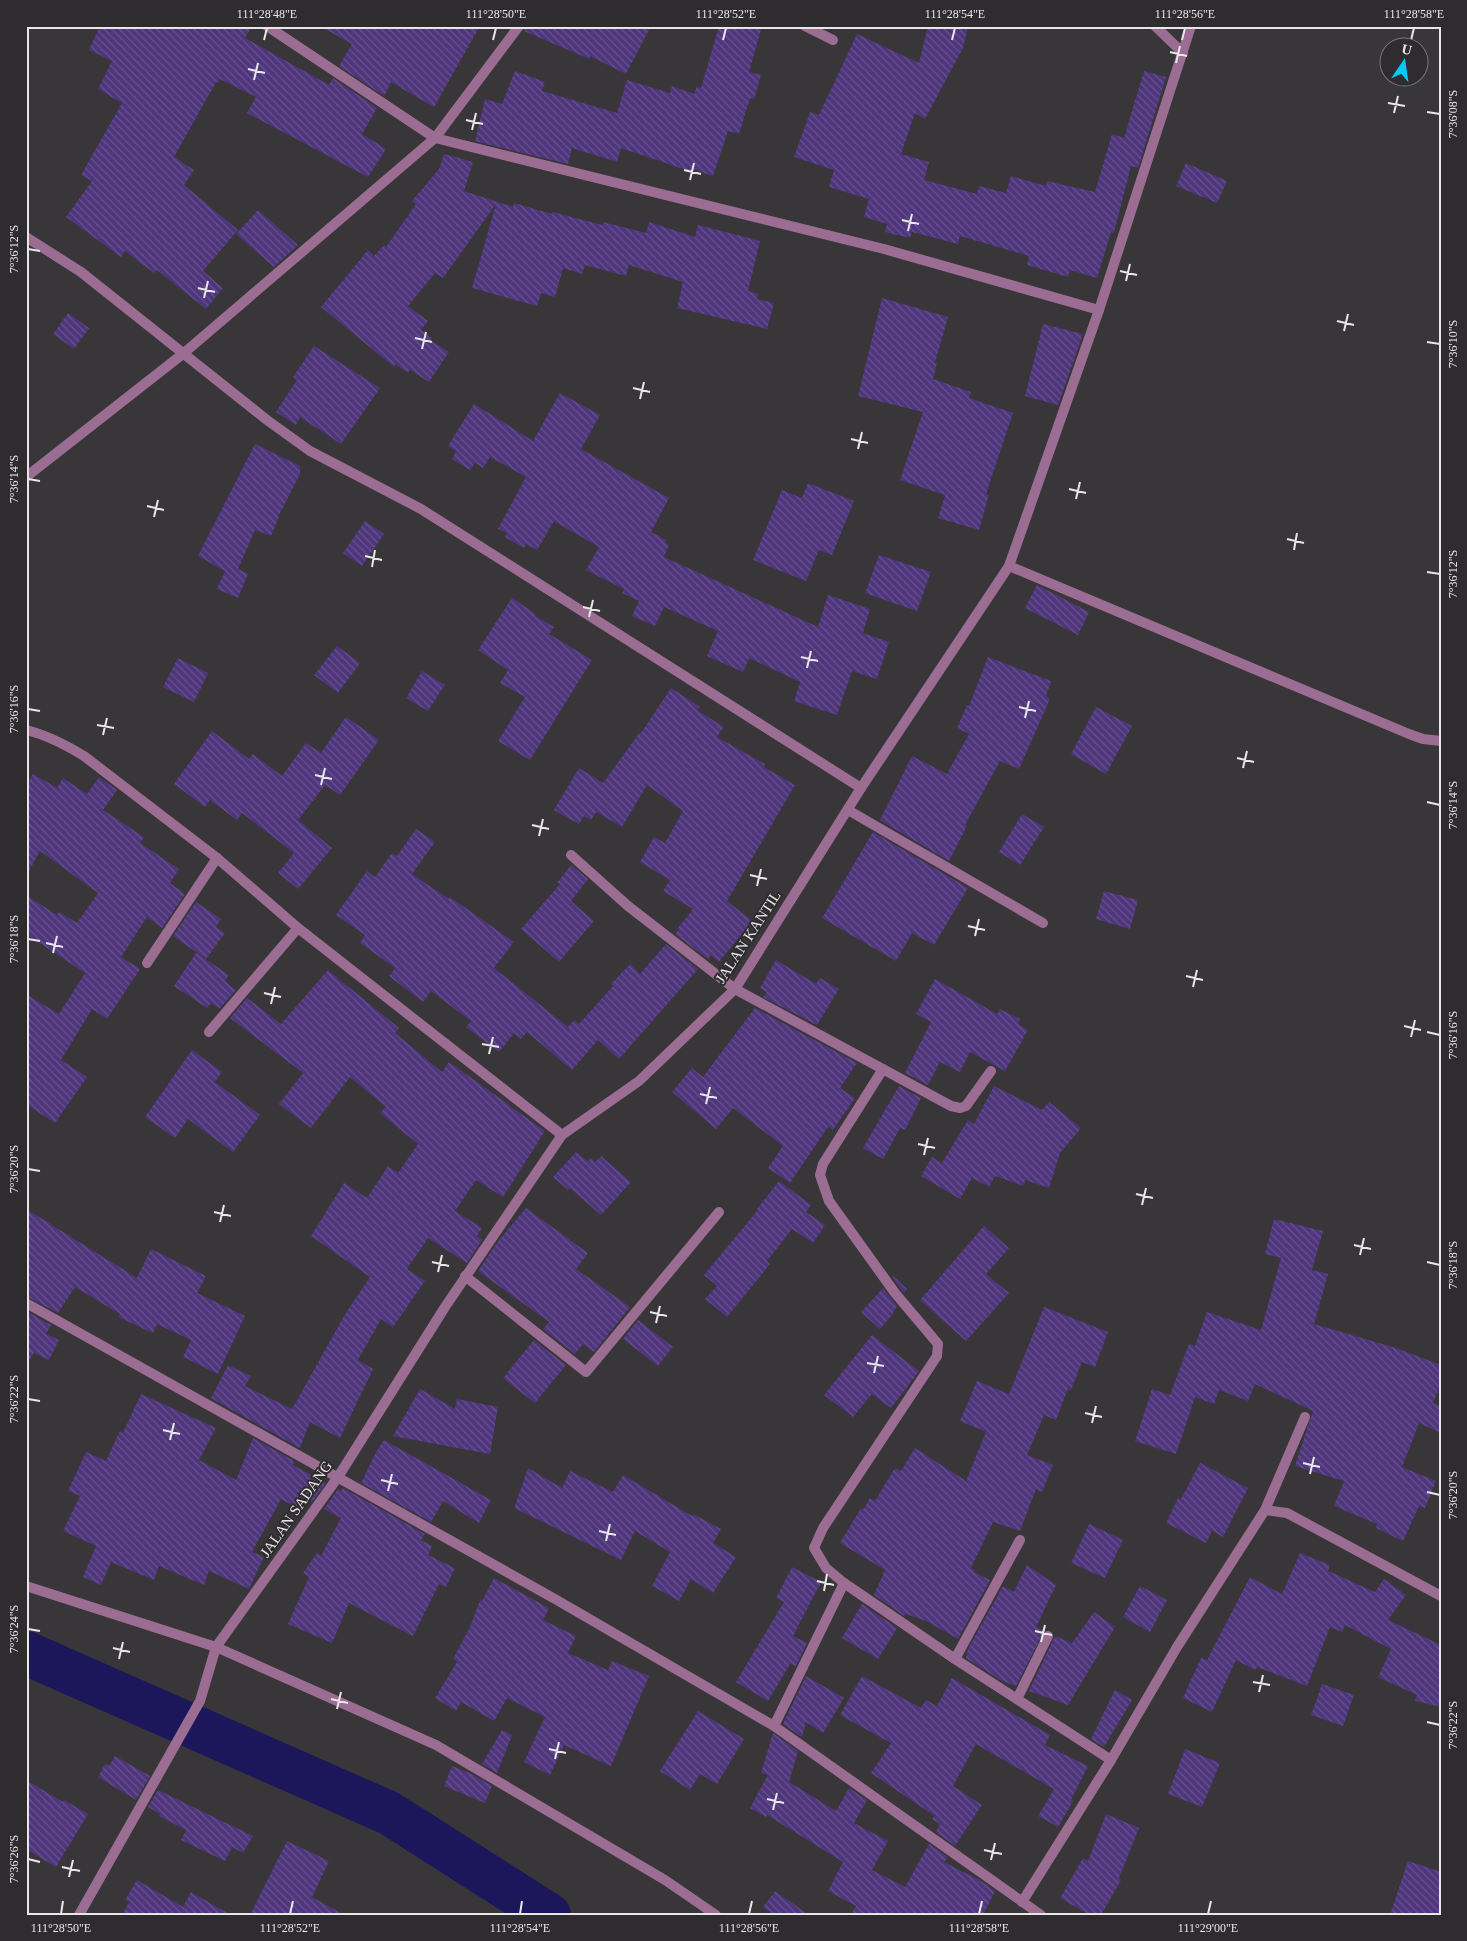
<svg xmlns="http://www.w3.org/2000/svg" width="1467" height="1941" font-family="'Times New Roman',serif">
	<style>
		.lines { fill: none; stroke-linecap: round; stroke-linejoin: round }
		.river { stroke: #1c175b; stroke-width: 44 }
		.building { fill: url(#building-back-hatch) }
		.minor { stroke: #9c6d92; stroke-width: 10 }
		.ticks { fill: none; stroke: #e8e7e8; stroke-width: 2 }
		.labels { text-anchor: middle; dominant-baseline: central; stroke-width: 4; stroke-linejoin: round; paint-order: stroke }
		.street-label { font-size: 15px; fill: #e8e7e8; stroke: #2e2c2e }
		.neatline { fill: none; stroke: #e8e7e8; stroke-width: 2 }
		.ticks-label { font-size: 12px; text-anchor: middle; fill: #e8e7e8 }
	</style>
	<defs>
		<pattern id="building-back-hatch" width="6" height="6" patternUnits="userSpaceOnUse" patternTransform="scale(1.25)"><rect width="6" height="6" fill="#4e357c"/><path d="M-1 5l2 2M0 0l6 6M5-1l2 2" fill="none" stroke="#68528f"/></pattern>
	</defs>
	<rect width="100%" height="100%" fill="#383638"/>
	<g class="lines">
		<path class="river" d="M26,1653l363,160 160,102"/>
	</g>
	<g class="building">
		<path d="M100,26h152l-7,12 84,47 4,-7 44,30 -15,26 24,15 -18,28 -121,-64 9,-16 -36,-18 -2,4 -2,-1 -42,75 20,13 -10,15 54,45 -35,41 20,17 -17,21 -49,-39 -3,3 -29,-22 -4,6 -55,-40 26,-36 -11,-6 41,-72 -24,-14 14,-28 -23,-11z"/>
		<path d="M320,26h160l-46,81 -43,-25 -7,14 -45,-30 13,-22z"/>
		<path d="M526,26h125l-25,48 -36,-18 -1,3 -65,-28z"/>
		<path d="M719,26h43l-13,46 12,3 -7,24 -4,-1 -11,36 -11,-3 -15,45 -20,-7 -1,3 -71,-24 -4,14 -45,-14 -4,16 -93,-23 10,-42 17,5 13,-33 30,11 -3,9 75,22 10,-33 43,13 2,-7 22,8 3,-8 4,2z"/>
		<path d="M928,26h40l-5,22 -38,71 -10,-6 -14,41 28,8 -5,18 53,14 2,-8 27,7 5,-17 35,10 1,-5 48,11 17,-58 12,4 20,-67 22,6 -28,91 -7,-2 -17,67 -3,-1 -14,46 -27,-8 -2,7 -41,-12 2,-9 -69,-20 -2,8 -46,-12 -2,6 -25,-6 2,-8 -23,-7 5,-18 -40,-12 5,-17 -40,-13 16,-45 9,3 38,-81 62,29z"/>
		<path d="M444,154l29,8 -9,29 49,16 1,-4 38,11 1,-2 49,13 1,-3 43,11 3,-11 46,15 3,-12 62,16 -12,50 10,3 -1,5 17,4 -7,26 -90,-21 6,-26 -54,-17 -3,11 -41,-11 -3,9 -19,-6 -8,29 -14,-4 -4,13 -65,-18 24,-84 -53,74 -8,-5 -27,33 20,15 -7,9 11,8 -2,2 19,12 -20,30 -19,-12 -2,3 -13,-9 -1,3 -73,-60 47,-57 6,6 10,-11 2,2 30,-43 -4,-3 27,-32z"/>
		<path d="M1186,163l41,18 -10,22 -41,-17z"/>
		<path d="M258,210l40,35 -24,22 -38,-33z"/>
		<path d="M882,298l66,19 -13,46h2l-4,16 38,13 -2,6 44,15 -27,81 3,1 -10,35 -41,-12 7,-23 -45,-15 23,-68 -65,-16z"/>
		<path d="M68,313l21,15 -15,21 -21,-15z"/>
		<path d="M1043,324l40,10 -25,71 -33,-9z"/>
		<path d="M314,346l66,42 -39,56 -41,-27 -4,8 -20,-13 21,-32 -4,-3z"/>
		<path d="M560,393l40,22 -19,34 88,49 -18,34 15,8 -1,3 4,2 -5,12 154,70 10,-32 42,14 -7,24 26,9 -12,37 -25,-8 -15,44 -43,-14 6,-19 -51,-24 -6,14 -36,-16 11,-25 -54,-24 -9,19 -23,-10 7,-15 -17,-8 2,-4 -38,-19 13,-23 -45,-26 -17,29 -11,-6 -2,4 -19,-11 2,-4 -9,-4 28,-52 -36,-20 -7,11 -8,-5 -5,7 -18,-11 4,-8 -8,-5 26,-42 59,37z"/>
		<path d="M255,444l45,22v8l-22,43h1l-8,19 -16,-6 -17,39 10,5 -10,24 -21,-9 8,-18 -27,-15z"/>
		<path d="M808,483l46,18 -22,54 -13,-5 -13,31 -53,-21 29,-70 20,8z"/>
		<path d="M365,521l19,13 -22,32 -19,-13z"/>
		<path d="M879,555l52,17 -14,39 -52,-18z"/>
		<path d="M1037,585l52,27 -11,23 -53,-27z"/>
		<path d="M512,598l24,16 -1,2 19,11 -5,7 43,26 -62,100 -32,-19 27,-44 -25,-14 8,-13 -30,-20z"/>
		<path d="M337,646l23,17 -22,30 -24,-18z"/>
		<path d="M988,657l63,24 -5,15 4,3 -31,70 -19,-8 -35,64 2,1 -18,35 -69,-41 32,-64 35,18 22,-40 -12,-6 10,-23 2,1z"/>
		<path d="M178,658l30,15 -14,29 -31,-15z"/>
		<path d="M422,671l23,14 -17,26 -22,-13z"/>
		<path d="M671,688l29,19 -3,3 27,17 -7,10 48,27 -1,3 31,18 -68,116 25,20 -33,41 -8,-7 -3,4 -33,-25 4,-4 -2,-1 16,-20 -30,-18 7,-11 -30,-18 14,-25 11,6 18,-32 -36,-26 -25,42 -26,-15 -5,8 -7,-4 -5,8 -25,-14 25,-42 24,15 37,-51 1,1z"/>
		<path d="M1096,707l36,19 -26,48 -35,-20z"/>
		<path d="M346,717l33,23 -39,55 -15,-10 -27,35 34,28 -34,41 -20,-16 16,-20 -52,-40 -5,7 -27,-20 -5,7 -31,-23 38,-53 37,28 4,-5 29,22 24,-33 15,10z"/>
		<path d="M33,774l24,14 6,-10 24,16 12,-17 18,13 -14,20 41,27 -4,6 39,26 -9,14 15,11 -23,34 -15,-11 -26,40 19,12 -33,50 -15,-10 -31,51 26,17 -32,46 -29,-19v-110l33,20 26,-41 -59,-39v-39l31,20 2,-3 18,11 21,-30 -58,-42 -14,25v-90z"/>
		<path d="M1022,814l22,13 -24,38 -21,-13z"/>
		<path d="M416,829l19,13 -23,32 37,25 1,-2 64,45 -20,26 74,59 6,-7 5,4 34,-38 -2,-2 19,-20 10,10 26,-30 32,25 -79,90 -21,-19 -26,30 -45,-38 -6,7 -7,-6 -15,19 -33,-25 5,-6 -40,-30 -8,11 -34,-26 6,-8 -35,-25 5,-8 -29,-20 31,-44 8,6 17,-24 5,3z"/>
		<path d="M873,832l95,56 -34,57 -22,-12 -16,28 -74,-43z"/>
		<path d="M571,865l17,14 -17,22 23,20 -35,41 -38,-33 39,-45 -3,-1z"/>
		<path d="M1104,891l34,9 -8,29 -34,-10z"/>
		<path d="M196,902l25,17 -5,8 9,6 -19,26 -33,-23z"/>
		<path d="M196,953l33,22 -4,6 11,9 -17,19 -8,-6 -4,5 -33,-22z"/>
		<path d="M776,960l40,24 4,-6 19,11 -22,36 -54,-28 4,-5 -7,-4z"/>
		<path d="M328,970l71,58 -4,5 47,39 7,-10 96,69 -42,66 -27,-17 -21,31 27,17 -5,8 5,4 -15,23 -39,-25 -21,31 18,12 -32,46 -12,-8 -23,41 15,9 -33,69 -30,-16 -10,26 -89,-50 17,-33 23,11 -6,10 47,23 52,-93 26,-39 -59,-41 33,-53 23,15 21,-32 10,7 20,-29 -38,-31 6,-6 -36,-30 -39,51 -32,-24 24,-31 -73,-55 17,-20 34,26z"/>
		<path d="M935,979l62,35 3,-5 20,10 -2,5 10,6 -23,41 -35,-19 -10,20 -20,-10 -12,23 -23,-12 26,-51 -15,-8z"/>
		<path d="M755,1008l102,55 -17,25 15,10 -22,32 -5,-3 -38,56 -22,-15 15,-22 -50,-38 -17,21 -44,-37 20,-24 11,9z"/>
		<path d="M192,1050l30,22 -7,10 45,33 -27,37 -45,-33 -13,19 -30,-21z"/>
		<path d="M899,1086l22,12 -16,32 -5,-2 -17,31 -20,-11z"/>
		<path d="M994,1086l48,24 7,-8 32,26 -21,25 -11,35 -24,-8 -1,6 -29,-10 -6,11 -17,-9 -12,21 -39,-23 11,-19 10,6 26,-43 6,4z"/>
		<path d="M576,1152l12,9 3,-3 4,4 6,-6 30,26 -30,33 -31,-27 -2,2 -15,-13z"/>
		<path d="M779,1181l32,24 -5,7 19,13 -12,18 -21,-14 -25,32 3,3 -43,53 -22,-18 12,-13 -13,-11 54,-65 -1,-1z"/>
		<path d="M526,1208l62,45 -12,16 54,38 -36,45 -11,-8 -8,10 -32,-25 6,-7 -71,-51 21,-31z"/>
		<path d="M26,1209l111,69 14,-29 55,27 -9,17 48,23 -27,58 -35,-17 8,-17 -34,-16 -4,9 -35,-16 2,-3 -45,-27 -17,26 -32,-17z"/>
		<path d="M1274,1219l49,12 -11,39 16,4 -14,50 82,24 45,17v19l-8,19 8,3v27l-22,-10 -17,44 34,14 -11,27 -6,-2 -16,35 -27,-13 1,-4 -43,-18 10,-25 -49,-15 18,-55 -58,-27 -7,17 -29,-11 -5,14 -19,-7 -19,57 -41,-13 17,-52 18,6 19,-51 6,2 12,-34 54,18 20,-72 -16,-4z"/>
		<path d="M984,1226l25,22 -23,26 23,19 -43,48 -46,-41z"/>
		<path d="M893,1276l14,13 -3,4 -12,-16z"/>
		<path d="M883,1288l14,18 -5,9 -12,14 -19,-17z"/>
		<path d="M1044,1307l64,25 -13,35 -13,-5 -11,28 -3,-1 -12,31 -12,-5 -17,40 26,10 -11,27 -6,-3 -16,42 -27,-9 -22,46 4,2 -1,2 16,8 -32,59 -32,-18 -20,-7 -2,2 -30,-21 11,-25 -45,-27 21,-35 2,2 7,-12 5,3 20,-33 6,3 14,-23 51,33 20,-49 -26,-11 17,-40 32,13z"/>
		<path d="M26,1311l25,14 -5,9 13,6 -10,20 -15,-7 -8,12z"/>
		<path d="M638,1320l35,27 -15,19 -35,-27z"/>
		<path d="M872,1335l47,36 -28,37 -19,-14 -19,23 -29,-22z"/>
		<path d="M534,1340l32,25 -31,38 -32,-25z"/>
		<path d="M420,1389l35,20 2,-10 41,8 -8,47 -97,-18z"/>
		<path d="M141,1394l75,34 -17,32 37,20 17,-42 41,23 -1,4 33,18 -14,19 -4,-2 -5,11 -22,-12 -29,53 12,5 -15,32 -40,-18 -5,14 -45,-19 -5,14 -43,-18 -10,23 -18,-8 13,-31 -33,-15 17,-35 -12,-5 18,-39 20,9 14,-30 3,2z"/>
		<path d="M384,1440l107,60 -12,23 -36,-22 -12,21 -70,-39 15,-31z"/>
		<path d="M1200,1463l48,25 -25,49 -11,-6 -6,12 -40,-20 12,-25 3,1z"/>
		<path d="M528,1468l34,20 8,-17 43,21 10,-17 69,41 1,-2 28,15 -8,14 23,14 -23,36 -22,-14 -12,22 -27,-15 18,-34 -35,-21 -14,29 -107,-52z"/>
		<path d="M343,1488l82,46 -4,6 11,6 -4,9 27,13 -9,19 -7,-3 -26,52 -64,-33 -17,40 -44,-19 21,-47 -6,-4 14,-20 4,3 20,-38 -17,-9 14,-20 3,2z"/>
		<path d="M1089,1524l34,16 -18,38 -34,-15z"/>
		<path d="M1300,1553l30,12 -2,6 47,21 9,-13 22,16 -18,25 53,25v62l-26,-6 2,-6 -39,-18 13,-28 -46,-24 -3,7 -12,-5 -23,59 -50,-19 -2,3 -19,-10 -24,52 -29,-14 18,-40 6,2 43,-83 32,17z"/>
		<path d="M1027,1565l29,20 -20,42 8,4 -28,55 -14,-5 -36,-23 2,-9 35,-63 11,6z"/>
		<path d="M792,1567l29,15 -28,54 14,7 -11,23 -6,-2 -22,37 -32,-19 48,-80 -8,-4z"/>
		<path d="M494,1578l55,30 -6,12 33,16 -8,17 40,17 4,-9 37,15 -38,90 -47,-21 -14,30 -26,-13 21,-45 -38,-19 -13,23 -33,-19 -5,9 -21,-13 22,-36 -4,-3 17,-32 10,-27 2,1z"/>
		<path d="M1140,1586l27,14 -17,32 -27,-15z"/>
		<path d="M862,1604l35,24 -19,31 -36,-21z"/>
		<path d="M1094,1612l21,15 -47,78 -39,-14 26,-55 17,7z"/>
		<path d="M806,1676l38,22 -21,35 -17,-11 -4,15 -19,-13z"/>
		<path d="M862,1676l59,32 5,-8 11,6 15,-28 98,57 -5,10 43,21 -17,34 2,1 -15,26 -20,-11 16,-27 -78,-45 -23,42 29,19 -27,41 -19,-14 4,-8 -8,-5 3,-3 -64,-43 20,-30 -51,-28z"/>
		<path d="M1322,1684l32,11 -11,31 -32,-11z"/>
		<path d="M1115,1690l17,10 -28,47 -13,-8z"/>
		<path d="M698,1711l46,28 -27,45 -17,-10 -10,16 -30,-19z"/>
		<path d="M502,1730l10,5 -15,38 -15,-9z"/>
		<path d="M773,1733l25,18 -9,31 47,29 13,-23 18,12 -13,23 34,18 -16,29 33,17 24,-43 19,13 -4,5 37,19 14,10 -12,24h-132l5,-9 -28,-15 15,-29 -76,-47 -1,2 -16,-9 18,-33 -7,-2z"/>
		<path d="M1185,1749l35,14 -18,44 -34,-13z"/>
		<path d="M115,1756l35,20 -14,24 -38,-23 7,-13 4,2z"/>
		<path d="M452,1766l20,8 20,12 -7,17 -41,-17z"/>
		<path d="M26,1780l37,22 1,-2 24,14 -32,53 -30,-18z"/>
		<path d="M158,1790l95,46 -10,17 -11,-6 -7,14 -44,-21 5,-10 -27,-14 1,-2 -12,-7z"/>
		<path d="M1106,1814l33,14 -20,50 2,2 -20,35h-11l-30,-17 23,-40 5,3z"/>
		<path d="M287,1841l42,20 -17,36 32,18h-94z"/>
		<path d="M1408,1861l33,11v43h-51z"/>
		<path d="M137,1880l46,27 8,-15 40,23h-109l7,-13 -4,-2z"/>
		<path d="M775,1891l34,24h-35l-11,-8z"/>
	</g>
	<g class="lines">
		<g class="minor">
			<path d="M267,26l168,112 449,111 215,61"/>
			<path d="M805,26l28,14"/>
			<path d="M1155,26l28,27"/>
			<path d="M26,237l55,35 186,148 43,31 111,58 440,279"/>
			<path d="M26,477l158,-124 251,-215 84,-112"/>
			<path d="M1009,566l400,168 14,5 18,2"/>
			<path d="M26,730c21,5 40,15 58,26l133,102 81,70 264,207"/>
			<path d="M848,810l195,113"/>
			<path d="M571,855l57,51 107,83 216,117 9,2 6,-2 25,-35"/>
			<path d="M147,963l70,-105"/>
			<path d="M209,1032l89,-104"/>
			<path d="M883,1069l-60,95 -3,11 9,26 66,92 43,51 -1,12 -114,172 -9,20 12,20 18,15 111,76 156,101"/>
			<path d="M465,1276l121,96 133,-160"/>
			<path d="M26,1303l529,296 219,127 267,189"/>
			<path d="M1265,1510l40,-93"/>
			<path d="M26,1586l190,61 220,98 229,135 51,35"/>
			<path d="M955,1659l65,-119"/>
			<path d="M1017,1699l31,-63"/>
			<path d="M774,1726l70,-143"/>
			<path d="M1022,1902l89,-142 66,-113 88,-137 22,3 154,83"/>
			<path d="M79,1915l121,-214 16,-54 122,-170 107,-170 117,-172 77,-54 96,-92 126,-201 148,-222 90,-256 92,-284"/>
		</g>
	</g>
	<path class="ticks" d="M264,40l3,-12M493,40l3,-12M723,40l3,-12M952,40l3,-12M1182,40l3,-12M1411,40l3,-12M1170,52l17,4M1176,63l4,-17M248,69l17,4M254,80l4,-17M1388,103l17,3M1427,112l13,2M1394,113l4,-17M466,120l17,4M472,130l4,-17M684,170l17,4M690,180l4,-17M902,220l17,4M908,231l4,-17M28,249l12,2M1120,271l17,4M1126,281l4,-17M198,288l17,4M204,298l4,-17M1337,321l17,4M1344,331l4,-17M415,338l17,4M1427,342l13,2M422,349l4,-17M633,388l17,4M640,399l4,-17M851,439l17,4M858,449l4,-17M28,479l12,2M1069,489l17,4M1076,499l4,-17M147,506l17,4M154,517l4,-17M1287,539l17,4M1294,550l3,-17M365,556l17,4M372,567l3,-17M1427,572l13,2M583,607l17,4M589,617l4,-17M801,657l17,4M807,668l4,-17M1019,707l17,4M28,709l12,2M1025,718l4,-17M97,725l17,3M103,735l4,-17M1237,758l17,4M1243,768l4,-17M315,775l17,4M321,785l4,-17M1427,802l13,3M532,825l17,4M539,836l4,-17M750,875l17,4M757,886l4,-17M968,926l17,4M975,936l4,-17M28,939l12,2M46,943l17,4M53,953l4,-17M1186,976l17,4M1193,987l4,-17M264,993l17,4M271,1004l4,-17M1404,1026l17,4M1427,1032l13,3M1411,1037l4,-17M482,1044l17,3M489,1054l4,-17M700,1094l17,4M706,1104l4,-17M918,1144l17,4M924,1155l4,-17M28,1169l12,2M1136,1194l17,4M1142,1205l4,-17M214,1212l17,4M220,1222l4,-17M1354,1245l17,4M1360,1255l4,-17M432,1262l17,4M1427,1262l13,3M438,1272l4,-17M650,1312l17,4M656,1323l4,-17M867,1363l17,3M874,1373l4,-17M28,1399l12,2M1085,1413l17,4M1092,1423l4,-17M163,1430l17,4M170,1440l4,-17M1303,1463l17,4M1310,1474l4,-17M381,1480l17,4M388,1491l4,-17M1427,1492l13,3M599,1531l17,4M606,1541l4,-17M817,1581l17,4M824,1591l3,-17M28,1629l12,2M1035,1631l17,4M1041,1642l4,-17M113,1648l17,4M119,1659l4,-17M1253,1682l17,3M1259,1692l4,-17M331,1699l17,4M337,1709l4,-17M1427,1722l13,3M549,1749l17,4M555,1759l4,-17M767,1799l17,4M773,1810l4,-17M984,1850l18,4M28,1859l12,3M991,1860l4,-17M62,1867l18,4M69,1877l4,-17M61,1914l2,-13M290,1914l3,-13M520,1914l2,-13M749,1914l3,-13M979,1914l3,-13M1208,1914l3,-13"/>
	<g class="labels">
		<g class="street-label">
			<text transform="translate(748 937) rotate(-57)">JALAN KANTIL</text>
			<text transform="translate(296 1509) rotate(-55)">JALAN SADANG</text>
		</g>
	</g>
	<rect width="1467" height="1941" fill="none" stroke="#2e2c2e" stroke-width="55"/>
	<g transform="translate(1404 62) rotate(13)"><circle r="24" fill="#2e2c2e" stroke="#787778"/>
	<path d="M0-4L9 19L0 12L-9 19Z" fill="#03cbf9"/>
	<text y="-8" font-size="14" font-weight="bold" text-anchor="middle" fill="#e8e7e8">U</text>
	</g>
	<rect x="28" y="28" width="1412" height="1886" class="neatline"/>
	<g class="ticks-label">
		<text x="267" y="18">111°28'48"E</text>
		<text x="496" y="18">111°28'50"E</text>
		<text x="726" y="18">111°28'52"E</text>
		<text x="955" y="18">111°28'54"E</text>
		<text x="1185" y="18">111°28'56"E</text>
		<text x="1414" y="18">111°28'58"E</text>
		<text transform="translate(1453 114) rotate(-90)" y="4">7°36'08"S</text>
		<text transform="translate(14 249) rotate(-90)" y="4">7°36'12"S</text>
		<text transform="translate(1453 344) rotate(-90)" y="4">7°36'10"S</text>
		<text transform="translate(14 479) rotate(-90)" y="4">7°36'14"S</text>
		<text transform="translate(1453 574) rotate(-90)" y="4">7°36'12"S</text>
		<text transform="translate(14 709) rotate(-90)" y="4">7°36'16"S</text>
		<text transform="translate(1453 805) rotate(-90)" y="4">7°36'14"S</text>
		<text transform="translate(14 939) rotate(-90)" y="4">7°36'18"S</text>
		<text transform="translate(1453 1035) rotate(-90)" y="4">7°36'16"S</text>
		<text transform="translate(14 1169) rotate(-90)" y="4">7°36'20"S</text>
		<text transform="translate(1453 1265) rotate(-90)" y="4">7°36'18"S</text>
		<text transform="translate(14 1399) rotate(-90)" y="4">7°36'22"S</text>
		<text transform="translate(1453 1495) rotate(-90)" y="4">7°36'20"S</text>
		<text transform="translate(14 1629) rotate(-90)" y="4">7°36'24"S</text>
		<text transform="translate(1453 1725) rotate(-90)" y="4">7°36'22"S</text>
		<text transform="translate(14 1859) rotate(-90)" y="4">7°36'26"S</text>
		<text x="61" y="1932">111°28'50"E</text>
		<text x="290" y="1932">111°28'52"E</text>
		<text x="520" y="1932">111°28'54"E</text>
		<text x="749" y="1932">111°28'56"E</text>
		<text x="979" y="1932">111°28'58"E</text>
		<text x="1208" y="1932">111°29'00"E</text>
	</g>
</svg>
